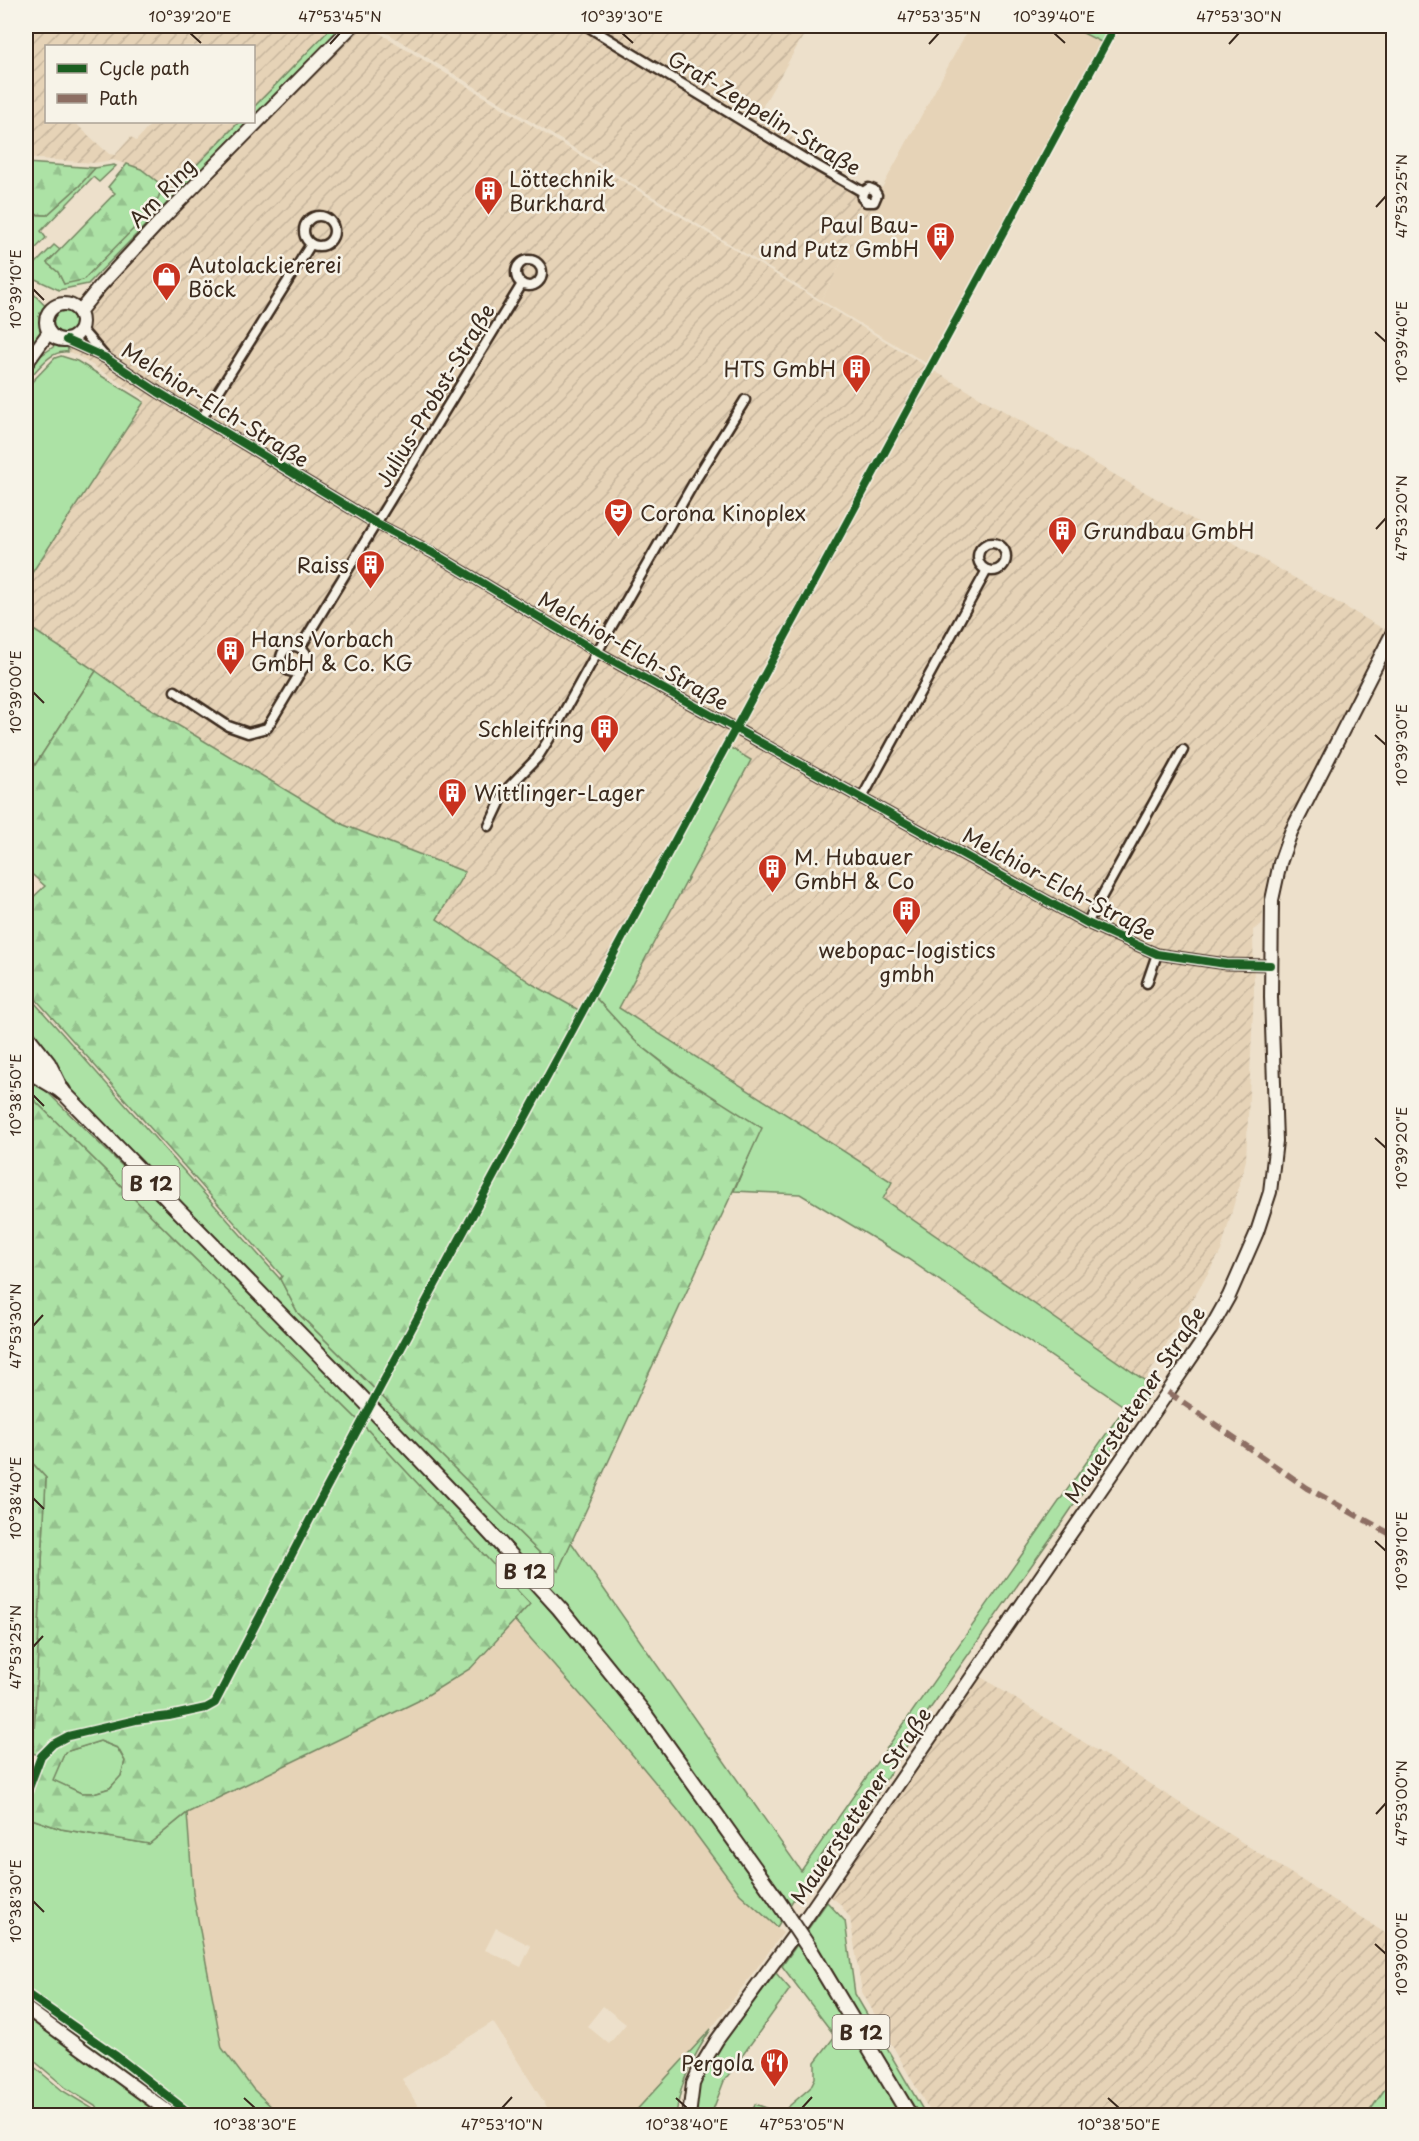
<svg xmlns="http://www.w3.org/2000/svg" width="1419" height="2141" font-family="'Playpen Sans',sans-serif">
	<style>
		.built { fill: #e6d3b7; fill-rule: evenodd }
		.industrial { fill: url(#industrial-furrows) }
		.grass { fill: #ace2a5; stroke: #748662; stroke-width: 1.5 }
		.forest { fill: url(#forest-firs); stroke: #748662; stroke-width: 1.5; fill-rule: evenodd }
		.cemetery { fill: url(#cemetery-stones); stroke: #748662; stroke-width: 1.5 }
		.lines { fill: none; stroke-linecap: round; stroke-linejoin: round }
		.street-casing { stroke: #3b2a1e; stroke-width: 13 }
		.secondary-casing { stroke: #3b2a1e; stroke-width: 16 }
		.primary-casing { stroke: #3b2a1e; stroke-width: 18 }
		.highway-casing { stroke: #3b2a1e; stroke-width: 20 }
		.street { stroke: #f7f3e8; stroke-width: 8 }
		.secondary { stroke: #f7f3e8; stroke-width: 12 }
		.primary { stroke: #f7f3e8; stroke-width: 14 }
		.highway { stroke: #f7f3e8; stroke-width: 15 }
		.primary-bridge-casing { stroke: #3b2a1e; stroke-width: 18; stroke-linecap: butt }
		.primary-bridge { stroke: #f7f3e8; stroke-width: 14 }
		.quiet { stroke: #8d6e63; stroke-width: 6; stroke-dasharray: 12 6; stroke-linecap: butt }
		.cycleway-casing { stroke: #f7f3e8; stroke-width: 11 }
		.cycleway { stroke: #1b5e20; stroke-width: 8 }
		.ticks { fill: none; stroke: #3b2a1e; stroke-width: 2 }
		.labels { text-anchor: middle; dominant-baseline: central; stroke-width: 5; stroke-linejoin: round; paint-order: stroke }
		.shield { fill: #f7f3e8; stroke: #73665b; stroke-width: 1.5 }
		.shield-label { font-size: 20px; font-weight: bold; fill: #3b2a1e }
		.street-label { font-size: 21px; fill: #3b2a1e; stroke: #f7f3e8 }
		.poi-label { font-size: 21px; fill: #3b2a1e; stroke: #f7f3e8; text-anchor: start }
		.neatline { fill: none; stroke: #3b2a1e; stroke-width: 2 }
		.ticks-label { font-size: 15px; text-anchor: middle; fill: #3b2a1e }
	</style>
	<defs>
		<pattern id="industrial-furrows" width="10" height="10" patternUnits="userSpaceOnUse" patternTransform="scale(1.5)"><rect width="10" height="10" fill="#e6d3b7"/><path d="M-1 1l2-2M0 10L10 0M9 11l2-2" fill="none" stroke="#c6b59d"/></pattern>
		<pattern id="forest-firs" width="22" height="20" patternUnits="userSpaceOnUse" patternTransform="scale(1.5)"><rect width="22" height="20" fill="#ace2a5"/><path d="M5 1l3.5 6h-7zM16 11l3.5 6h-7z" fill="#95c28e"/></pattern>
		<pattern id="cemetery-stones" width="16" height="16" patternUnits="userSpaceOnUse" patternTransform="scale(1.5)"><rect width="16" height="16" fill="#ace2a5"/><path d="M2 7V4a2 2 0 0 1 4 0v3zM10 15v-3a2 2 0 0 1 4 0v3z" fill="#95c28e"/></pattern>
	</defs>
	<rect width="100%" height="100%" fill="#ede0cb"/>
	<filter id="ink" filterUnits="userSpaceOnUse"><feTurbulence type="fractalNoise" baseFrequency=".0167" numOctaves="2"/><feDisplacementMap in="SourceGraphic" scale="12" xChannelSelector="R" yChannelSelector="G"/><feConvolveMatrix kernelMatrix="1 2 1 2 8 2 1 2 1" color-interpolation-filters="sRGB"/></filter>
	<g filter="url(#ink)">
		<g class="built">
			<path d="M970,26h99l34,17 -172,323 -110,-66z"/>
			<path d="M515,1621l96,108 147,181 25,23 -72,96 -79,86h-80l-59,-93 -91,57 17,29 -9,7h-130l-27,-26 -31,-41 -29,-155 -6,-80 231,-112 53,-33zM496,1928l35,18 -10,21 -36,-17zM603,2006l23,18 -17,20 -22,-18z"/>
		</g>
		<g class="industrial">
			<path d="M26,26h307l-79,81v-61h-208v76h28l35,32 6,1 16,-18 5,4 17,-19h86l-69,72 -29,-25 -28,-9 -19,3 -68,-5z"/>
			<path d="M356,26h12l561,342 458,263 -115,230 -8,38 -2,25 -9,6 1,60 -8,170 -25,91 -76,130 -262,-182 8,-17 -272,-174 132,-248 -25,-15 -147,266 -45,-26 -97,-66 28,-47 -121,-47 -203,-122 -115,-78v-43l120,-183 -68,-43 -9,-4 -2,-9 9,-5 7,-9 2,-10 -3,-6 20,-26z"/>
			<path d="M376,26h433l-52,90 54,33 -2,10 52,30 11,-7 10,6 -61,112z"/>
			<path d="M981,1677l412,261v139l-26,38h-435l-70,-123 -12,-74 -11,-15 -9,-7z"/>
		</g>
		<g class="grass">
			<path d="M333,26h13l-92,95v-14z"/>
			<path d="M1069,26h43l-9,17z"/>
			<path d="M239,122h14l-70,72 -4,-11z"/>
			<path d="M114,165l2,1 -17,16 -6,-5 -52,54 5,7 -20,20v-44l21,1 32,-29 16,-18z"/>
			<path d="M163,186l7,7 6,-6 1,6 -89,91 -29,6 -26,-12 2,-14 19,-19 6,5 -13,13 11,9 6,12 90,-76z"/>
			<path d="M30,290l18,19 -4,8 1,14 -19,27v-67z"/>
			<circle cx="64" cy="322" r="15"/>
			<path d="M59,343h8l1,9c-18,-2 -30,17 -42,30v-13l10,-10z"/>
			<path d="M61,356l16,5 67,41 -118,180v-194l29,-30z"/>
			<path d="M26,625l70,46 -70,108z"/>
			<path d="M729,747l22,13 -132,248 273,174 -9,17 271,188 -89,131 -138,195 -65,105 -7,-2c-33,31 -55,73 -78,111l-37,-33 -62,-84 -67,-81 -96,-108 14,-17 -165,-178 -338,-334v-21l226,223 226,233 125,145 44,36 -441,-478 -139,-145 -16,-25 -25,-31v-36l254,286 18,34 260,258 13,-29 230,329 324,-464 -217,-148 -108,-65 -66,-3 24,-56 -123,-94 -41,-45z"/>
			<path d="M100,1741l17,7 8,13 -4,15 -11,12 -16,5h-13l-29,-13 13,-28z"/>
			<path d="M187,1813l6,80 29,155 31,41 27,26h-85l-80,-61 -89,-63v-174l35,12 88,15z"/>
			<path d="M827,1902l18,19 10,73 71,121h-11l-100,-169 -10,12 33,49 64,108 -152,1 5,-12 26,9 29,-25 5,-10v-16l20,-26 -53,-70z"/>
			<path d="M776,1973l14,16 -66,92 -13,34 -19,1 5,-32 25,-42z"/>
			<path d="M26,1995l88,62 76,58h-6l-158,-114z"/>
			<path d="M26,2014l138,101h-55l-43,-27 -40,-34z"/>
			<path d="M711,2029c-18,28 -31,53 -35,86h-44z"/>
			<path d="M26,2060l37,31 40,24h-77z"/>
			<path d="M1393,2077v38h-26z"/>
		</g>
		<g class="forest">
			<path d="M26,163l69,5 -16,18 -32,29 -21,-1z"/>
			<path d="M127,164l14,5 22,17 -9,22 -71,72 -19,4 -6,-12 -11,-9 68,-70 -7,-6z"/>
			<path d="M96,671l45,32 203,122 121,47 -28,47 97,66 50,28 10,-17 41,45 39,31 88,56 -204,443 -260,-258 -18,-34 2,-3 -256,-288v-84l19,-18 -19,-17v-90z"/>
			<path d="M26,1092l338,334 166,178 -59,64 -53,33 -231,112 -38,31 -88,-15 -35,-12c-1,-21 9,-41 16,-60l-9,-4 13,-275 -20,-22zM100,1741l18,7 7,13 -4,15 -11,12 -16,5h-13l-28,-13 12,-28z"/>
		</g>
		<path class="cemetery" d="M26,1456l20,22 -13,275 -7,21z"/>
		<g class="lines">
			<defs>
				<g id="street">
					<path d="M587,26l218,133 58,33 6,-4 5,2 3,5 -3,7h-8l-4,-4 1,-6"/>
					<circle cx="319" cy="231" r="15"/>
					<circle cx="529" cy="273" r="13"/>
					<path d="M81,329l25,29"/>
					<path d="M66,340l40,18 52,34 219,132 56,29 164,99 490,271 70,31 69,10 44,1"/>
					<path d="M202,418l109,-174"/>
					<circle cx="992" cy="557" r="14"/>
					<circle cx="294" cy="659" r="13"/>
					<path d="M300,648l222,-364"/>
					<path d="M175,691l53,35 20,7 19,-5 36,-60"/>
					<path d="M862,798l125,-228"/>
					<path d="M489,826l17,-36 31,-32 12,-19 61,-110 86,-150 49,-79"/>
					<path d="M1087,923l96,-173"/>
					<path d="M1147,983l10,-29"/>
				</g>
				<g id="secondary">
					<circle cx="64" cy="322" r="18"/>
					<path d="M79,312l22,-27 63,-68 188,-191"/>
					<path d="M26,364l23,-32"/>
					<path d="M26,2008l148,108"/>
					<path d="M689,2116l4,-32 7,-16 17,-28 80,-109 371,-539 42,-62 19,-34 28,-64 13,-40 6,-51 -5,-144 1,-97 8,-37 11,-31 103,-202"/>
				</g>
				<g id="primary">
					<path d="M26,1035l22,28 10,20"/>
					<path d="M26,1066l9,9 27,16 296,303 123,129 79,86 83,103 132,185"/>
					<path d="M811,1951l99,165"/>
				</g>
				<path id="highway" d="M26,1053l36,38"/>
			</defs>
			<use href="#street" class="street-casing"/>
			<use href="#secondary" class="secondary-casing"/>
			<use href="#primary" class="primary-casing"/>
			<use href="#highway" class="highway-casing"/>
			<use href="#street" class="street"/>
			<use href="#secondary" class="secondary"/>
			<use href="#primary" class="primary"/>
			<use href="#highway" class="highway"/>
			<defs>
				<path id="primary-bridge" d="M775,1897l36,54"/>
			</defs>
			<use href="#primary-bridge" class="primary-bridge-casing"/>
			<use href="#primary-bridge" class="primary-bridge"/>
			<path class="quiet" d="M1168,1392l139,96 87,48"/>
			<defs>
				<g id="cycleway">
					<path d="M66,340l40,18 52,34 219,132 56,29 164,99 490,271 70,31 69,10 44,1"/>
					<path d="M26,1796l15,-40 12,-12 15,-8 68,-16 33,-4 37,-8 9,-5 104,-201 132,-247 664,-1229"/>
					<path d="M26,1993l89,62 78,61"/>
				</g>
			</defs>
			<use href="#cycleway" class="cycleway-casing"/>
			<use href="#cycleway" class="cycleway"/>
		</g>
	</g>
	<path class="ticks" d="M190,33l11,10M622,33l11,10M1054,33l11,10M330,44l10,-11M929,44l10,-11M1229,44l10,-11M1376,207l10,-11M33,289l11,11M1375,332l11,10M1376,529l10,-11M33,692l11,11M1375,735l11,10M33,1095l11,11M1375,1138l11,10M33,1326l10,-11M33,1498l11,11M1375,1541l11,10M33,1647l10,-11M1376,1814l10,-11M33,1901l11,11M1375,1944l11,10M244,2098l11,10M676,2098l11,10M1108,2098l11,10M502,2108l10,-11M802,2108l10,-11"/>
	<defs>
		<symbol id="building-pin" viewBox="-11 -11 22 30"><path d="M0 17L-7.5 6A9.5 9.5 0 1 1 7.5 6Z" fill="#c8321e" stroke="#f7f3e8"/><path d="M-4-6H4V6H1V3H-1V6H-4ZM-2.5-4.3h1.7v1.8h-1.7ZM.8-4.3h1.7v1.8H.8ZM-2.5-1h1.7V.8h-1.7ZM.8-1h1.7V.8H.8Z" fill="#fff"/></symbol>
		<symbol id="shop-pin" viewBox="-11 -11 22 30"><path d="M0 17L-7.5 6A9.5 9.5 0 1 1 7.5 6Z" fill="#c8321e" stroke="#f7f3e8"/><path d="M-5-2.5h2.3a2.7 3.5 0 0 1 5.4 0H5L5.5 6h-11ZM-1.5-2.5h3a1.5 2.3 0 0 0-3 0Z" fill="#fff"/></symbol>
		<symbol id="theatre-pin" viewBox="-11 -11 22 30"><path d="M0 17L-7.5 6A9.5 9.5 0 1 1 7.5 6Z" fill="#c8321e" stroke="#f7f3e8"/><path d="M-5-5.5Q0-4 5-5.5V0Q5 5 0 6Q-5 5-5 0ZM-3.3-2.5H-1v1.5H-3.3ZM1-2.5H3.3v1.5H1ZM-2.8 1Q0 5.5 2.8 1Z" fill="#fff"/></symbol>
		<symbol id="restaurant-pin" viewBox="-11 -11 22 30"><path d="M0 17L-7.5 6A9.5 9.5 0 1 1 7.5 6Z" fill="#c8321e" stroke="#f7f3e8"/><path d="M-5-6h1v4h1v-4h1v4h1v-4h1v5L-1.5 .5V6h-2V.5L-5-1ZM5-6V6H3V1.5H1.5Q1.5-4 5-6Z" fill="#fff"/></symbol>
	</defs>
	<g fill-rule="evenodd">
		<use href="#building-pin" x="472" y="174" width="33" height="45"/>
		<use href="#building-pin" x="924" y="220" width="33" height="45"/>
		<use href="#shop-pin" x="150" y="260" width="33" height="45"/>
		<use href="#building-pin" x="840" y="352" width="33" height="45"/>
		<use href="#theatre-pin" x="602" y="496" width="33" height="45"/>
		<use href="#building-pin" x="1046" y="514" width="33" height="45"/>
		<use href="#building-pin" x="354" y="548" width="33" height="45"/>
		<use href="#building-pin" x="214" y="634" width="33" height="45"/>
		<use href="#building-pin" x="588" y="712" width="33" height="45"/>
		<use href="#building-pin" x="436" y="776" width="33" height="45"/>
		<use href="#building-pin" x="756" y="852" width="33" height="45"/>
		<use href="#building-pin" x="890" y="894" width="33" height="45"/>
		<use href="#restaurant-pin" x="758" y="2046" width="33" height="45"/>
	</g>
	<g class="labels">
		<g class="shield">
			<rect x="122.5" y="1166" width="57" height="34" rx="4.5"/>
			<rect x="496.5" y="1554" width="57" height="34" rx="4.5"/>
			<rect x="832.5" y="2015" width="57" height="34" rx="4.5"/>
		</g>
		<g class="shield-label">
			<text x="151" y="1183">B 12</text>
			<text x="525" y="1571">B 12</text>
			<text x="861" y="2032">B 12</text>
		</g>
		<g class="street-label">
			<text transform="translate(765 112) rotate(31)">Graf-Zeppelin-Straße</text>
			<text transform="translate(161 192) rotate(-46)">Am Ring</text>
			<text transform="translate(434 395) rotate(-59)">Julius-Probst-Straße</text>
			<text transform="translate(216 404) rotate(32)">Melchior-Elch-Straße</text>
			<text transform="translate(634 650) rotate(30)">Melchior-Elch-Straße</text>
			<text transform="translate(1060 883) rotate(28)">Melchior-Elch-Straße</text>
			<text transform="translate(1134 1404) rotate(-56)">Mauerstettener Straße</text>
			<text transform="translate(860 1805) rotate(-56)">Mauerstettener Straße</text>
		</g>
		<g class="poi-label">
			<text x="509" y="178">Löttechnik<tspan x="509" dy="24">Burkhard</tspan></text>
			<text x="919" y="224" text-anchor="end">Paul Bau-<tspan x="919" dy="24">und Putz GmbH</tspan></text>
			<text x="188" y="264">Autolackiererei<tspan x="188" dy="24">Böck</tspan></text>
			<text x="836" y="368" text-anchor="end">HTS GmbH</text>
			<text x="640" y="512">Corona Kinoplex</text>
			<text x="1083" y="530">Grundbau GmbH</text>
			<text x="349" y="564" text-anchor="end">Raiss</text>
			<text x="251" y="638">Hans Vorbach<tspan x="251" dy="24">GmbH &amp; Co. KG</tspan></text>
			<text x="584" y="728" text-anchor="end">Schleifring</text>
			<text x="474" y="792">Wittlinger-Lager</text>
			<text x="794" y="856">M. Hubauer<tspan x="794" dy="24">GmbH &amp; Co</tspan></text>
			<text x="907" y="949" text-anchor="middle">webopac-logistics<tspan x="907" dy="24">gmbh</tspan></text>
			<text x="754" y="2062" text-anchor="end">Pergola</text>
		</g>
	</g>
	<rect width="1419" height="2141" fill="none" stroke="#f7f3e8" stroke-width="66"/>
	<rect x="45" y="45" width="210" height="78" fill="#f7f3e8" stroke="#aca397" stroke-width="1.5"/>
	<rect x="57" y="64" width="30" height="9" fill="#1b5e20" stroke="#aca397" stroke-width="1.5"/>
	<text x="99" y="75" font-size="18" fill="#3b2a1e">Cycle path</text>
	<rect x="57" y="94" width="30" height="9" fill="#8d6e63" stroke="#aca397" stroke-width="1.5"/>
	<text x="99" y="105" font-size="18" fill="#3b2a1e">Path</text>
	<rect x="33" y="33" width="1353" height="2075" class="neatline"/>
	<g class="ticks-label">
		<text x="190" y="22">10°39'20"E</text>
		<text x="340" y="22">47°53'45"N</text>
		<text x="622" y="22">10°39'30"E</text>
		<text x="939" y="22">47°53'35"N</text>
		<text x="1054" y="22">10°39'40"E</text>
		<text x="1239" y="22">47°53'30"N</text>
		<text transform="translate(1402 196) rotate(-90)" y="5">47°53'25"N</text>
		<text transform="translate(16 289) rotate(-90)" y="5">10°39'10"E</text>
		<text transform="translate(1402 342) rotate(-90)" y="5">10°39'40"E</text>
		<text transform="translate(1402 518) rotate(-90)" y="5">47°53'20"N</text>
		<text transform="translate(16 692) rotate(-90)" y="5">10°39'00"E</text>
		<text transform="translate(1402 745) rotate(-90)" y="5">10°39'30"E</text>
		<text transform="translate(16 1095) rotate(-90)" y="5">10°38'50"E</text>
		<text transform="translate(1402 1148) rotate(-90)" y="5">10°39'20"E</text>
		<text transform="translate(16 1326) rotate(-90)" y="5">47°53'30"N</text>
		<text transform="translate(16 1498) rotate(-90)" y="5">10°38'40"E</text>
		<text transform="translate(1402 1551) rotate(-90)" y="5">10°39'10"E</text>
		<text transform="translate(16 1647) rotate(-90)" y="5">47°53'25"N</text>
		<text transform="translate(1402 1803) rotate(-90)" y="5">47°53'00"N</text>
		<text transform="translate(16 1901) rotate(-90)" y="5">10°38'30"E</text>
		<text transform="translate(1402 1954) rotate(-90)" y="5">10°39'00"E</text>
		<text x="255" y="2130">10°38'30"E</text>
		<text x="502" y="2130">47°53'10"N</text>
		<text x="687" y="2130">10°38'40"E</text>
		<text x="802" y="2130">47°53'05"N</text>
		<text x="1119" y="2130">10°38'50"E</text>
	</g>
</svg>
